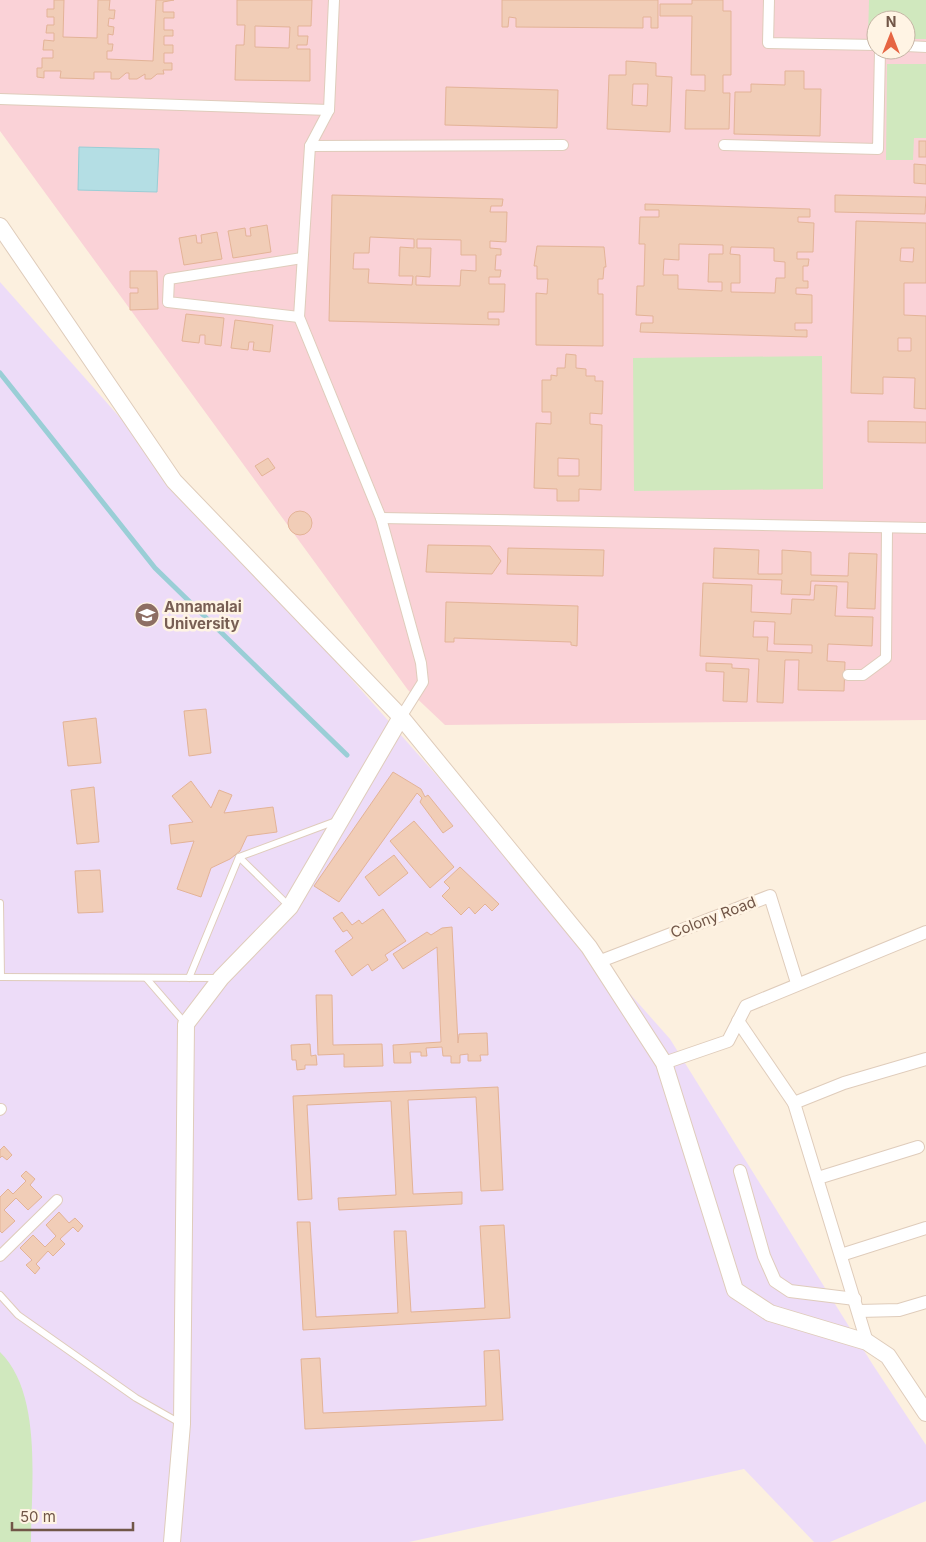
<svg xmlns="http://www.w3.org/2000/svg" width="926" height="1542" font-family="Inter,sans-serif">
	<style>
		.education { fill: #eddcf8 }
		.medical { fill: #fad2d7; fill-rule: evenodd }
		.green { fill: #d0e8be }
		.water { fill: #b4dee4; stroke: #9aced6 }
		.lines { fill: none; stroke-linecap: round; stroke-linejoin: round }
		.stream { stroke: #9aced6; stroke-width: 5 }
		.building { fill: #f1cdb7; stroke: #e3b397; fill-rule: evenodd }
		.service-casing { stroke: #dfccbb; stroke-width: 8 }
		.pedestrian-casing { stroke: #dfccbb; stroke-width: 12 }
		.minor-casing { stroke: #dfccbb; stroke-width: 14 }
		.tertiary-casing { stroke: #dfccbb; stroke-width: 18 }
		.service { stroke: #fff; stroke-width: 6 }
		.pedestrian { stroke: #fff; stroke-width: 10 }
		.minor { stroke: #fff; stroke-width: 12 }
		.tertiary { stroke: #fff; stroke-width: 16 }
		.labels { text-anchor: middle; dominant-baseline: central; stroke-width: 5; stroke-linejoin: round; paint-order: stroke }
		.education-label { font-size: 15px; font-weight: bold; fill: #785e54; stroke: #fff4e4; text-anchor: start }
		.street-label { font-size: 15px; fill: #715647; stroke: #fff4e4 }
	</style>
	<rect width="100%" height="100%" fill="#fcf0df"/>
	<path class="education" d="M0,282l670,757 203,326 53,80v56l-96,41h-16l-70,-73 -335,73h-409z"/>
	<path class="medical" d="M0,0h926v720l-481,5 -37,-35 -408,-559zM876,20h30v30h-30z"/>
	<g class="green">
		<path d="M869,0h57v39h-20v-19h-30v18h-8z"/>
		<path d="M887,64h39v74h-12l-1,22h-27z"/>
		<path d="M822,356l1,133 -189,2 -1,-133z"/>
		<path d="M0,1352c43,42 31,134 31,190h-31z"/>
	</g>
	<path class="water" d="M79,147l80,2 -2,43 -79,-2z"/>
	<g class="lines">
		<path class="stream" d="M0,373l155,195 192,187"/>
	</g>
	<g class="building">
		<path d="M54,0h10l-1,37 34,1 1,-38h12l-1,10h6l-1,9 -5,-1 -1,8 6,1 -1,8 -5,-1v10h5l-1,7h-5v8l46,2 3,-61h18l-11,2v10h11v6h-10v12h9v6h-9v9h9v8h-9v10h8v7h-9l1,4h-7l-6,5h-6v-5l-8,5h-8v-6h-3l-7,6h-8v-7h-17v7l-34,-1 1,-7h-17v7l-7,-1v-9h5v-10h11v-8h-10l1,-10 10,1v-8h-8l1,-8h7v-8h-7v-8h7z"/>
		<path d="M237,0h75l-1,26h-13v10h10l-1,9h-10v4h13v32l-75,-1 1,-35h8l1,-20h-8zM255,26l35,1 -1,21 -34,-1z"/>
		<path d="M502,0h156v28h-7v-11h-8v11l-127,-1v-9l-7,-1 -1,10h-6z"/>
		<path d="M692,0h31v11h8v64h-8v18h7l-1,36h-44l1,-39 19,1v-16h-14l1,-59h-32v-12h32z"/>
		<path d="M626,61l30,2v13l16,1 -2,55 -63,-3 2,-54h17zM633,84h15l-1,22 -15,-1z"/>
		<path d="M785,71h19v18h17l-1,47 -86,-2 1,-42h16v-8l34,1z"/>
		<path d="M446,87l112,3 -1,38 -112,-3z"/>
		<rect x="919" y="141" width="7" height="16"/>
		<path d="M914,164l12,1v19l-12,-1z"/>
		<path d="M332,195l171,4 -1,7h-11l-1,6h17l-1,30 -16,-1v7l11,1v6h-5l-1,15h6l-1,7h-11v7h16l-1,28h-16v7h11v6l-170,-4zM370,237l44,2v9l-14,-1 -1,29h14l-1,9 -44,-2 1,-14h-16l1,-16h15zM417,239l44,1v15h15v16l-15,-1 -1,16 -44,-1v-9l14,1 1,-29h-14z"/>
		<path d="M835,195l91,2 -1,17 -90,-2z"/>
		<path d="M645,204l165,5v8h-12v5l16,1 -1,29h-16v7h12l-1,7h-5v15h5v7h-12v6l16,1v28h-17v7h12v7l-167,-5 1,-9h12v-7l-17,-1 1,-29h7l1,-42h-6l1,-27h19v-7h-14zM679,244l44,1v9h-14l-1,28h14v9l-44,-2v-14h-15l1,-16 15,1zM731,247l43,1v13l11,1v16h-9l-1,15 -44,-1v-9h9v-28l-10,-1z"/>
		<path d="M856,221l70,2v60h-22v32l22,1v93l-12,-1 1,-30 -32,-1v17l-32,-1zM901,248h13l-1,14 -13,-1zM898,338h13v13h-13z"/>
		<path d="M267,225l4,27 -38,6 -5,-27 17,-3 1,8h5l-1,-8z"/>
		<path d="M217,232l5,27 -38,6 -5,-27 17,-3 1,8h5l-1,-8z"/>
		<path d="M537,246l67,1 2,20h-2l-1,12h-5v15h5v52l-67,-1v-52l11,1 1,-15h-11v-13h-3z"/>
		<path d="M130,271h27l1,38 -28,1v-17h8v-5h-8z"/>
		<path d="M186,314l38,4 -3,28 -16,-2v-9h-5l-1,8 -17,-2z"/>
		<path d="M235,320l38,5 -3,27 -17,-2 1,-8h-5l-1,8 -17,-2z"/>
		<path d="M566,354l10,1v13l10,1v7h9v5h8l-1,33 -12,-1v11l12,1 -1,65 -22,-1v12h-22v-12l-23,-1 2,-65 15,1v-12h-9v-32h9v-5l6,1v-8h8zM558,458l21,1v17h-21z"/>
		<path d="M868,421l58,1v21l-58,-1z"/>
		<path d="M268,458l7,10 -13,8 -7,-10z"/>
		<circle cx="300" cy="523" r="12"/>
		<path d="M428,545l62,1 11,15 -9,13 -66,-2z"/>
		<path d="M508,548l96,2 -1,26 -96,-2z"/>
		<path d="M714,548l45,2 -1,24h24v-24l29,2v23l37,1 1,-23 28,1 -2,55 -28,-1 1,-26 -37,-1 -1,14 -29,-1 1,-14 -69,-2z"/>
		<path d="M703,583l49,2 -1,27 40,2 1,-15 22,1 1,-15 22,1 -2,30 38,1 -1,29 -44,-2 -1,17 18,1 -1,29 -46,-1 1,-30h-14l-2,43 -26,-1 2,-43 -59,-3zM754,621l21,1 -1,22 38,1v8l-45,-2 1,-14h-15z"/>
		<path d="M446,602l132,4 -1,40 -6,-1v-3l-117,-4v4h-9z"/>
		<path d="M706,663l26,1v4l17,1 -2,33 -24,-1 1,-29 -18,-1z"/>
		<path d="M206,709l5,44 -22,3 -5,-45z"/>
		<path d="M96,718l5,45 -33,3 -5,-44z"/>
		<path d="M393,772l28,17 4,8 3,-2 25,31 -10,7 -23,-31 2,-4 -5,-5 -78,109 -25,-16z"/>
		<path d="M191,781l20,27 8,-18 13,5 -8,18 49,-6 4,25 -30,4 -7,15 -10,8 -19,9 -10,29 -24,-8 17,-48 -23,3 -2,-19 24,-3 -21,-26z"/>
		<path d="M94,787l5,55 -22,2 -6,-54z"/>
		<path d="M414,821l40,46 -24,21 -40,-47z"/>
		<path d="M394,855l14,18 -29,23 -14,-19z"/>
		<path d="M460,867l39,37 -7,7 -7,-7 -10,10 -6,-7 -8,8 -19,-19 8,-8 -6,-6z"/>
		<path d="M100,870l3,42 -25,1 -3,-42z"/>
		<path d="M383,909l23,32 -21,14 3,5 -16,11 -4,-7 -16,12 -17,-25 18,-13 -6,-8 -4,2 -10,-14 9,-6 10,13 7,-5 3,4z"/>
		<path d="M452,927l6,116 1,-9 28,-1 1,22h-8l1,6h-13v-7l-8,1v8h-9v-7h-8l-1,-9 -16,1 1,8h-6v-4h-11l1,11h-17l-1,-18 48,-3 -4,-95 -34,22 -10,-15 34,-22 4,3 11,-7z"/>
		<path d="M316,995h16l1,50 49,-1 1,22 -39,1v-13l-26,1z"/>
		<path d="M310,1044l1,12 5,-1 1,10h-12v4l-8,1 -1,-10h-4l-1,-15z"/>
		<path d="M498,1087l5,103 -22,1 -5,-94 -68,3 5,94 49,-2v12l-123,6 -1,-12 58,-3 -5,-94 -84,4 5,94 -14,1 -5,-104z"/>
		<path d="M4,1146l8,9 -5,5 -5,-4 -2,2v-8z"/>
		<path d="M26,1171l9,8 -5,6 12,12 -14,13 -12,-12 -12,12 11,11 -13,12 -2,-2v-34l8,-8 5,5 13,-13 -5,-5z"/>
		<path d="M59,1212l10,11 6,-5 8,8 -5,6 -5,-5 -13,12 5,5 -12,12 -5,-5 -12,13 4,4 -5,6 -9,-9 6,-5 -12,-12 13,-13 12,12 11,-11 -10,-11z"/>
		<path d="M297,1222h13l6,95 82,-4 -4,-82h12l5,81 74,-4 -5,-82 24,-1 6,93 -207,12z"/>
		<path d="M499,1350l4,70 -198,9 -4,-70 19,-1 3,55 163,-7 -2,-55z"/>
	</g>
	<g class="lines">
		<defs>
			<g id="service">
				<path d="M239,857l50,49"/>
				<path d="M0,903l1,74"/>
				<path d="M0,977l217,1"/>
				<path d="M189,978l50,-121 97,-36"/>
				<path d="M147,979l38,44"/>
				<path d="M0,1295l18,20 118,83 44,25"/>
			</g>
			<g id="pedestrian">
				<path d="M334,0l-5,110 -19,36 -11,171 82,201 40,145 2,19 -22,35"/>
				<path d="M769,0l-1,43 108,2"/>
				<path d="M906,46l20,1"/>
				<path d="M0,99l329,11"/>
				<path d="M724,145l154,4 2,-99"/>
				<path d="M310,146l253,-1"/>
				<path d="M299,317l-131,-15 1,-23 133,-21"/>
				<path d="M381,518l545,10"/>
				<path d="M848,675h15l23,-17 1,-130"/>
				<path d="M0,1110l1,-1"/>
				<path d="M0,1256l57,-56"/>
			</g>
			<g id="minor">
				<path d="M598,962l172,-66 27,87"/>
				<path d="M738,1021l56,82"/>
				<path d="M664,1063l64,-22 18,-35 180,-74"/>
				<path d="M740,1171l24,85 11,25 15,10 65,8"/>
				<path d="M818,1178l100,-31"/>
				<path d="M841,1255l85,-27"/>
				<path d="M859,1311l40,-1 27,-8"/>
				<path d="M867,1342l-73,-239 50,-20 82,-24"/>
			</g>
			<g id="tertiary">
				<path d="M0,226l174,255 227,236 188,230 75,116 71,227 35,23 97,29 21,14 38,57"/>
				<path d="M172,1542l10,-118 4,-400 35,-46 69,-71 111,-190"/>
			</g>
		</defs>
		<use href="#service" class="service-casing"/>
		<use href="#pedestrian" class="pedestrian-casing"/>
		<use href="#minor" class="minor-casing"/>
		<use href="#tertiary" class="tertiary-casing"/>
		<use href="#service" class="service"/>
		<use href="#pedestrian" class="pedestrian"/>
		<use href="#minor" class="minor"/>
		<use href="#tertiary" class="tertiary"/>
	</g>
	<defs>
		<symbol id="university-disc" viewBox="-11 -11 22 22"><circle r="9.5" fill="#8d6e63" stroke="#fff4e4"/><path d="M0-5L7-2L0 1L-7-2ZM-4 1L0 2.5L4 1V4Q0 6-4 4Z" fill="#fff"/></symbol>
	</defs>
	<g fill-rule="evenodd">
		<use href="#university-disc" x="133" y="601" width="28" height="28"/>
	</g>
	<g class="labels">
		<g class="education-label">
			<text x="164" y="606">Annamalai<tspan x="164" dy="17">University</tspan></text>
		</g>
		<g class="street-label">
			<text transform="translate(713 917) rotate(-21)">Colony Road</text>
		</g>
	</g>
	<g transform="translate(891 35)"><circle r="24" fill="#fff4e4" stroke="#c6b5a5"/>
	<path d="M0-4L9 19L0 12L-9 19Z" fill="#e66543"/>
	<text y="-8" font-size="14" font-weight="bold" text-anchor="middle" fill="#715647">N</text>
	</g>
	<path d="M12 1522v8h121v-8" fill="none" stroke="#715647" stroke-width="2.5"/>
	<text x="20" y="1522" font-size="15" fill="#715647" stroke="#fff4e4" stroke-width="4" paint-order="stroke">50 m</text>
</svg>
